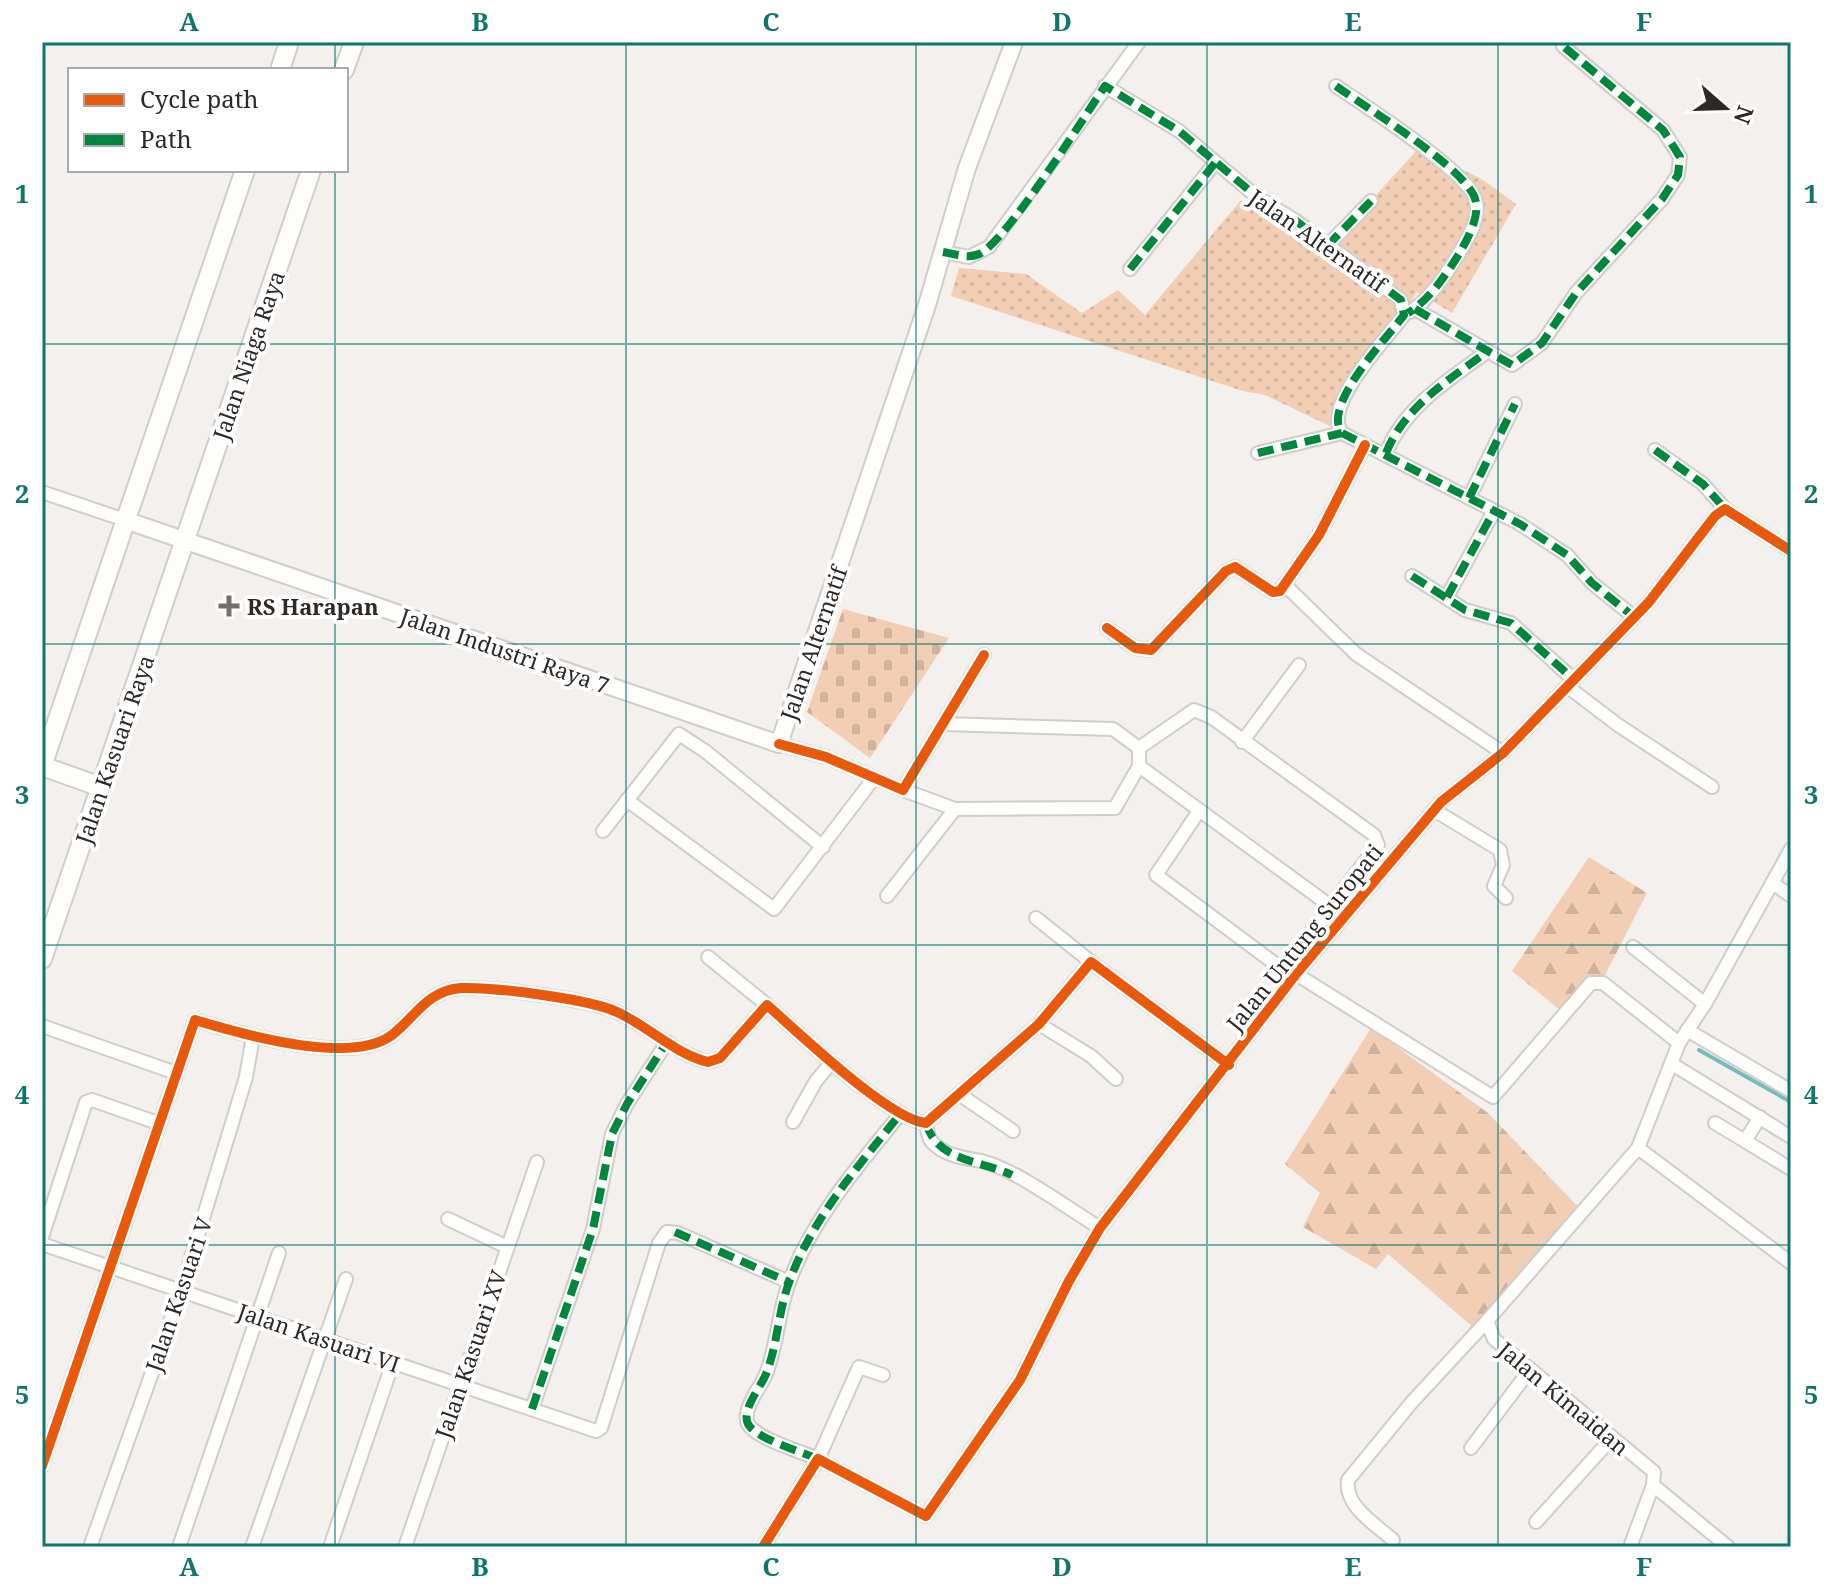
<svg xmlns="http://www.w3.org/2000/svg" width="1833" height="1589" font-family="'Noto Serif',serif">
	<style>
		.grass { fill: url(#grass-dots) }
		.forest { fill: url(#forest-firs) }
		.cemetery { fill: url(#cemetery-stones) }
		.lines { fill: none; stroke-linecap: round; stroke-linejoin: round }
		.stream { stroke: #74bcbe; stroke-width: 4 }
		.minor-casing { stroke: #d0cdca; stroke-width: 16 }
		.tertiary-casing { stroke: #d0cdca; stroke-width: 20 }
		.secondary-casing { stroke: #d0cdca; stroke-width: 22 }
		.minor { stroke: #fdfdfc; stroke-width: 12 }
		.tertiary { stroke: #fdfdfc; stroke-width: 16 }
		.secondary { stroke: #fdfdfc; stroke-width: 18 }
		.quiet { stroke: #00873e; stroke-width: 8; stroke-dasharray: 16 8; stroke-linecap: butt }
		.cycleway-casing { stroke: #fff; stroke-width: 15 }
		.cycleway { stroke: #e8590c; stroke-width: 10 }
		.grid { fill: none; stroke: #0f766e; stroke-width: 2; stroke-opacity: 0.55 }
		.poi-dot { fill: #726f6c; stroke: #fff; stroke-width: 3 }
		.labels { text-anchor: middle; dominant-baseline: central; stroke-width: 8; stroke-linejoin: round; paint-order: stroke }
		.street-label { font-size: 22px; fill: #2c2927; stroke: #fff }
		.poi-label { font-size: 22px; font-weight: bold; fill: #2c2927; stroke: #fff; text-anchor: start }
		.neatline { fill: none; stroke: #0f766e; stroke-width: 3 }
		.grid-label { font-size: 26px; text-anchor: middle; font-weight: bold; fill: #0f766e }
	</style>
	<defs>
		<pattern id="grass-dots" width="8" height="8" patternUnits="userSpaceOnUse" patternTransform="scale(2)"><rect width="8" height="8" fill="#f2ceb4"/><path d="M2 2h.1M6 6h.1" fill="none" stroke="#d0b19b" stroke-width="1.8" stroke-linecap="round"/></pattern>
		<pattern id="forest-firs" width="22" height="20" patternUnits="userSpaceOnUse" patternTransform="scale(2)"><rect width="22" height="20" fill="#f2ceb4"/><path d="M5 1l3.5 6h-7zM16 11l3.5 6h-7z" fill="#d0b19b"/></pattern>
		<pattern id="cemetery-stones" width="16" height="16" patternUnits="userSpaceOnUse" patternTransform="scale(2)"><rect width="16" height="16" fill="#f2ceb4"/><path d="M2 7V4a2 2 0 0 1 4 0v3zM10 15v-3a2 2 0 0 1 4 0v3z" fill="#d0b19b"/></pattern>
	</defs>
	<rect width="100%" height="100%" fill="#f4f0ed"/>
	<path class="grass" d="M1418,149l62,29 36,26 -64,109 -35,-21 -87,134 -65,-31 -22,-4 -292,-95 8,-28 67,6 56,39 36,-23 27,25 96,-115 85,50z"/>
	<g class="forest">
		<path d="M1589,857l58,36 -44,86 -38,35 -53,-43z"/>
		<path d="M1371,1028l117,85 98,102 -106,118 -92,-79 -12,15 -73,-42 17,-34 -35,-29z"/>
	</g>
	<path class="cemetery" d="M843,609l106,29 -79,120 -63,-46z"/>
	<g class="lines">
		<path class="stream" d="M1699,1050l92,52"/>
		<defs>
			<g id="minor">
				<path d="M1105,86l74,45 78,66 39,24 105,79 3,15c-17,23 -83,91 -62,118l178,91 47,31 25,28 42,34"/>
				<path d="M1336,86c29,20 129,84 139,112 7,19 -8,42 -17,57 -12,20 -28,44 -48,57"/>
				<path d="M1327,246l44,-45"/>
				<path d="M943,252l26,5 20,-10 150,-205"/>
				<path d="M1130,269l85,-106"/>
				<path d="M1415,309l97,56 30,-22 34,-50 86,-94 16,-24 2,-18 -17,-27 -100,-84"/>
				<path d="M1655,450l48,34 22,25"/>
				<path d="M1258,453l84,-20"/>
				<path d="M1386,453c19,-47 63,-73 102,-102"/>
				<path d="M42,492l83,28"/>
				<path d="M1469,498l46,-94"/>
				<path d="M1412,576l53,34 46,13 62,56"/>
				<path d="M1286,586l70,68 147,99"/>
				<path d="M1447,597l47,-86"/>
				<path d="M1107,628l28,20 16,2 75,-79 9,-4 38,25 7,-1 39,-56 46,-90"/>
				<path d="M1568,687l50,38 94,62"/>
				<path d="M943,724l170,5 26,19"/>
				<path d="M1242,742l57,-77"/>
				<path d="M779,744l47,13 77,33 81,-135"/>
				<path d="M1139,766l190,139"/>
				<path d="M903,790l52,19 160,-1 24,-42v-18l55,-38 17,7 163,118 4,10 -92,119 -8,2 -122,-91 43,-64"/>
				<path d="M627,800l147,109 100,-131"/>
				<path d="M1434,810l66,40 3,15 -9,21 12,12"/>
				<path d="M603,831l76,-97 26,17 118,96"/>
				<path d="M1774,884l17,12"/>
				<path d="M887,896l68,-87"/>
				<path d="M1036,918l55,44"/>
				<path d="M1633,947l72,57"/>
				<path d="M708,957l59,48"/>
				<path d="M1296,974l197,123 98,-114h12l76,60"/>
				<path d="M1039,1024l52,32 25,23"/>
				<path d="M42,1026l134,47"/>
				<path d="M1687,1030l104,61"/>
				<path d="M1672,1064l119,73"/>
				<path d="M959,1094l54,37"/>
				<path d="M1760,1117l-15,24 46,28"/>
				<path d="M793,1122l23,-41 15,-18"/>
				<path d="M926,1123c1,5 2,14 5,18 13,15 33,17 50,20 33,7 89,49 119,67"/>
				<path d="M1715,1123l30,18"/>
				<path d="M1638,1148l153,115"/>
				<path d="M448,1219l59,28"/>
				<path d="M42,1237l44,-135 6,-2 66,23"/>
				<path d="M42,1244l554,187 5,-3 58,-185 8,-11 11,1 111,49"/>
				<path d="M883,1375l-24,-8 -41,92c-15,-7 -62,-20 -70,-35 -7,-14 13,-37 18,-50 12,-30 12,-64 24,-94 23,-63 70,-116 111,-167"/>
				<path d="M532,1409l61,-180 19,-95 15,-30 40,-62"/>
				<path d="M1471,1448l58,-77"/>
				<path d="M42,1466l153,-446c46,14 156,46 197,15 23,-18 36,-45 69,-47 32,-1 129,11 156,24 31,14 58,42 91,50l12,-4 47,-53c31,27 121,114 159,118l113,-99 52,-62 138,103"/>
				<path d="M1653,1485l75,62"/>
				<path d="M1536,1522l76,-84"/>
				<path d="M1393,1540c-18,-16 -49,-34 -45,-60l64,-78 75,-81"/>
				<path d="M90,1547l91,-256 65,-214 7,-40"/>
				<path d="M179,1547l100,-294"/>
				<path d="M252,1547l94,-268"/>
				<path d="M330,1547l63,-185"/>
				<path d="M405,1547l132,-385"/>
				<path d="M763,1547l55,-88 108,57 94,-136 49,-99 31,-53 196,-254 145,-172 62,-49 146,-151 66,-86 10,-7 66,42"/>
				<path d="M1630,1547l23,-62 1,-13 -160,-133 -7,-18 151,-173 41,-105 26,-39 86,-155"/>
			</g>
			<path id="tertiary" d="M125,520l654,224 148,-439 40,-137 47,-126"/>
			<g id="secondary">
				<path d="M280,70l9,-28"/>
				<path d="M344,70l10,-28"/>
				<path d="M42,766l203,-596"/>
				<path d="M42,766l59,21"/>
				<path d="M42,959l269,-789"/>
			</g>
		</defs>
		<use href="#minor" class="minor-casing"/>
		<use href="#tertiary" class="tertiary-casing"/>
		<use href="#secondary" class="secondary-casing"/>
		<use href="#minor" class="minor"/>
		<use href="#tertiary" class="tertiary"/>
		<use href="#secondary" class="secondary"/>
		<g class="quiet">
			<path d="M1336,86c32,23 123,78 138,110 8,18 -6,42 -15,58 -13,21 -30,46 -51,59"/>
			<path d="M1327,246l44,-45"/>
			<path d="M943,252c11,2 25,7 36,2 27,-12 105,-137 126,-168l74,45 78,66 39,24 105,79 3,15c-17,23 -83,91 -62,118l178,91 47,31 25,28 42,34"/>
			<path d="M1130,269l85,-106"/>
			<path d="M1415,309l97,56 30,-22 34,-50 86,-94 16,-24 2,-18 -17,-27 -100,-84"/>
			<path d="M1655,450l48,34 22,25"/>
			<path d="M1258,453l84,-20"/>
			<path d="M1386,453c19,-47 63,-73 102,-102"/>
			<path d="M1469,498l46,-94"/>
			<path d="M1412,576l53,34 46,13 62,56"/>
			<path d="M1447,597l47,-86"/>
			<path d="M926,1123c11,39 55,37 86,52"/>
			<path d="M675,1232l114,50"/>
			<path d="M532,1409l61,-180 19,-95 15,-30 40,-62"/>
			<path d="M818,1459c-15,-7 -62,-20 -70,-35 -7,-14 13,-37 18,-50 12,-30 12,-64 24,-94 23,-63 70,-116 111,-167"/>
		</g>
		<defs>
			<g id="cycleway">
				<path d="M1107,628l28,20 16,2 75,-79 9,-4 38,25 7,-1 39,-56 46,-90"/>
				<path d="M779,744l47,13 77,33 81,-135"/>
				<path d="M42,1466l153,-446c46,14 156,46 197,15 23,-18 36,-45 69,-47 32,-1 129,11 156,24 31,14 58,42 91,50l12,-4 47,-53c31,27 121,114 159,118l113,-99 52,-62 138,103"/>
				<path d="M763,1547l55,-88 108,57 94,-136 49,-99 31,-53 196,-254 145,-172 62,-49 146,-151 66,-86 10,-7 66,42"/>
			</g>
		</defs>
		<use href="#cycleway" class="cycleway-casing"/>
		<use href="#cycleway" class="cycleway"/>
	</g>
	<path class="grid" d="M335,42v28M626,42v1505M916,42v1505M1207,42v1505M1498,42v1505M335,170v1377M42,344h1749M42,644h1749M42,945h1749M42,1245h1749"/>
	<path class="poi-dot" d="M225 594h8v8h8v8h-8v8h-8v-8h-8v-8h8z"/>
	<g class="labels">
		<g class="street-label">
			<text transform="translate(1318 240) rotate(35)">Jalan Alternatif</text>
			<text transform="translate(248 355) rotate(-71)">Jalan Niaga Raya</text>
			<text transform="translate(813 643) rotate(-71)">Jalan Alternatif</text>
			<text transform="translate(505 650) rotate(19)">Jalan Industri Raya 7</text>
			<text transform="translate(114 749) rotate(-71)">Jalan Kasuari Raya</text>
			<text transform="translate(1304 937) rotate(-51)">Jalan Untung Suropati</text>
			<text transform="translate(178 1294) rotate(-71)">Jalan Kasuari V</text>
			<text transform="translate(319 1337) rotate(19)">Jalan Kasuari VI</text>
			<text transform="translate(470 1354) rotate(-71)">Jalan Kasuari XV</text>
			<text transform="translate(1564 1398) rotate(40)">Jalan Kimaidan</text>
		</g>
		<g class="poi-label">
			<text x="247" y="606">RS Harapan</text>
		</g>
	</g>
	<rect width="1833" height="1589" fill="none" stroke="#ffffff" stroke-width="88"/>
	<rect x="68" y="68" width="280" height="104" fill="#ffffff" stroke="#aba9a9" stroke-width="2"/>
	<rect x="84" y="94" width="40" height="12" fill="#e8590c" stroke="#aba9a9" stroke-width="2"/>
	<text x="140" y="108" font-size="24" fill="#2c2927">Cycle path</text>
	<rect x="84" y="134" width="40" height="12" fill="#00873e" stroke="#aba9a9" stroke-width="2"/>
	<text x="140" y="148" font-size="24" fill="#2c2927">Path</text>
	<g transform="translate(1725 108) rotate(110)" stroke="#ffffff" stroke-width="6" paint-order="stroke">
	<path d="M0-6L14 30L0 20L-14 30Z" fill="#2c2927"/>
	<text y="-12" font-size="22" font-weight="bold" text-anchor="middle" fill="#2c2927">N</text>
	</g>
	<rect x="44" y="44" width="1745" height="1501" class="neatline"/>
	<g class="grid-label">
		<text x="189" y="31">A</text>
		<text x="480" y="31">B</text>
		<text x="771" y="31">C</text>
		<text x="1062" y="31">D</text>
		<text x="1353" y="31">E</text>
		<text x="1644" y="31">F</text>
		<text x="22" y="203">1</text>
		<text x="1811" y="203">1</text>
		<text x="22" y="503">2</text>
		<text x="1811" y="503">2</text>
		<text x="22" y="804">3</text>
		<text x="1811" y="804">3</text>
		<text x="22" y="1104">4</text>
		<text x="1811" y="1104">4</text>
		<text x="22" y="1404">5</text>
		<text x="1811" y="1404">5</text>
		<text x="189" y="1576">A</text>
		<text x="480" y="1576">B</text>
		<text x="771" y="1576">C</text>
		<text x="1062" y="1576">D</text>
		<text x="1353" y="1576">E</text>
		<text x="1644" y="1576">F</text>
	</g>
</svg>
